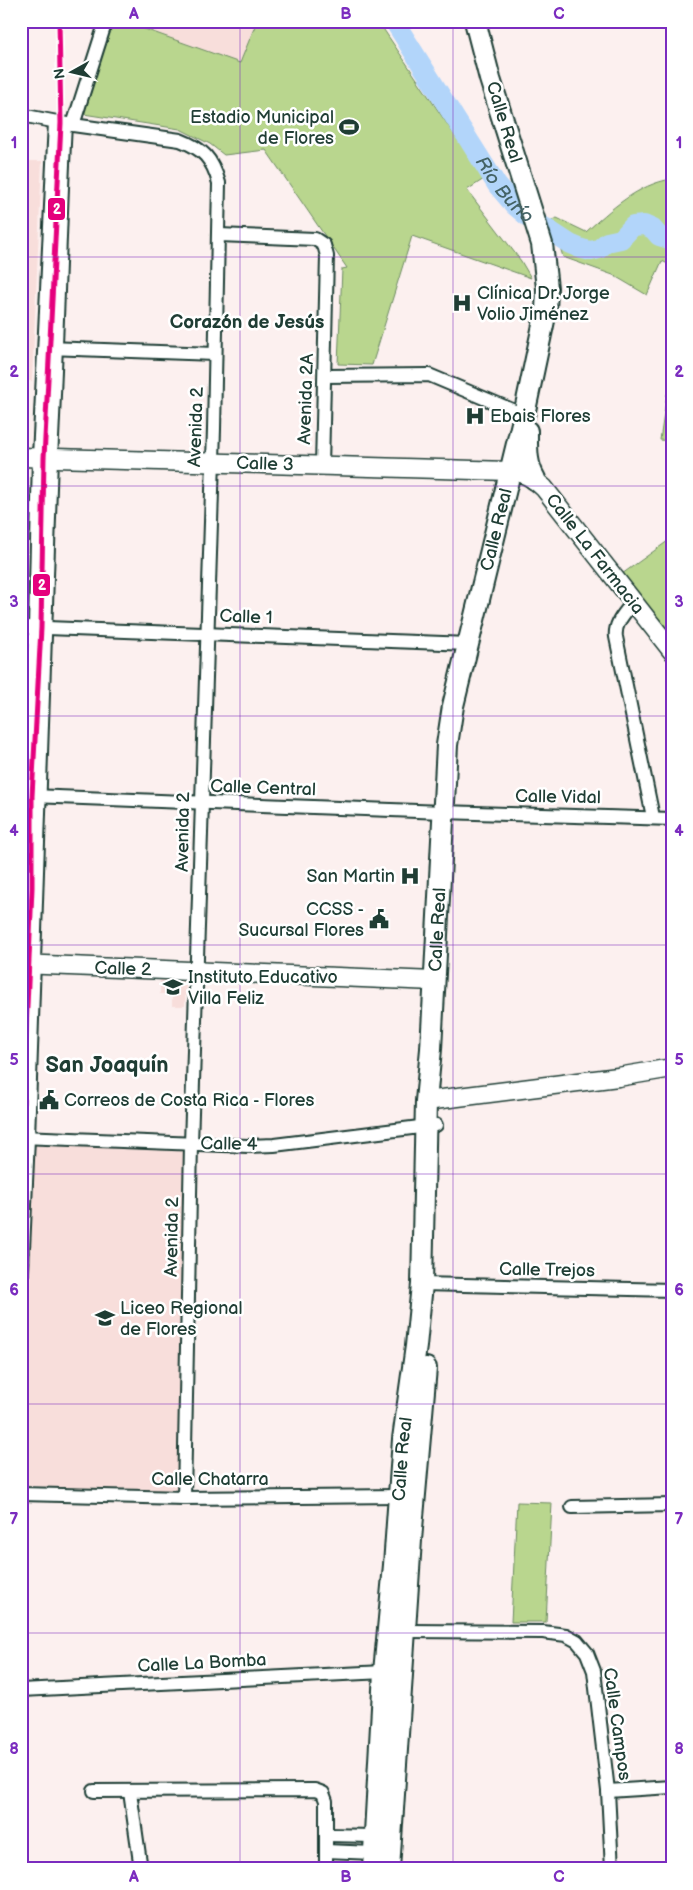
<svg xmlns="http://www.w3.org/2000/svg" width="693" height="1890" font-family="'Balsamiq Sans',sans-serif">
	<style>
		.built { fill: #f8dedb }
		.green { fill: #b9d68e; stroke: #6c8a61 }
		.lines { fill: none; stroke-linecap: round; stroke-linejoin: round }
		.river { stroke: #b2d5fa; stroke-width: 20 }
		.street-casing { stroke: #1f3d34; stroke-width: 16 }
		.secondary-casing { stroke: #1f3d34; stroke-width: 21 }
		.primary-casing { stroke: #1f3d34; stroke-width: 24 }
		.street { stroke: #fff; stroke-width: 12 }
		.secondary { stroke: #fff; stroke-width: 18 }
		.primary { stroke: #fff; stroke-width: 20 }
		.rail-1-casing { stroke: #fff; stroke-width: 9 }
		.rail-1 { stroke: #e5007d; stroke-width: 5 }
		.grid { fill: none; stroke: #7b2cbf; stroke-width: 1; stroke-opacity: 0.55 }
		.labels { text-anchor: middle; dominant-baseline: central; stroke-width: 5; stroke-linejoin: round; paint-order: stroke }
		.poi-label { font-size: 18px; fill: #1f3d34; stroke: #fff; text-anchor: start }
		.street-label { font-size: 18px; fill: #1f3d34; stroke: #fff }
		.water-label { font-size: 19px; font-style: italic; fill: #446366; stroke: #fff }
		.neighbourhood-label { font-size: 19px; font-weight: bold; fill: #1f3d34; stroke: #fff }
		.district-label { font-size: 22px; font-weight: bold; fill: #1f3d34; stroke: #fff }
		.line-badge { stroke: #fff; stroke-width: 2 }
		.badge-label { font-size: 14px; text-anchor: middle; font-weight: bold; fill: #fff }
		.neatline { fill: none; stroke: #7b2cbf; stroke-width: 2 }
		.grid-label { font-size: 16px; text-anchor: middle; font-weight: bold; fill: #7b2cbf }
	</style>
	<rect width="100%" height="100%" fill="#fcf0ef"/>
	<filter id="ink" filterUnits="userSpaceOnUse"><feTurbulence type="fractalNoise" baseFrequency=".02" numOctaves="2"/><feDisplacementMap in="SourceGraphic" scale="10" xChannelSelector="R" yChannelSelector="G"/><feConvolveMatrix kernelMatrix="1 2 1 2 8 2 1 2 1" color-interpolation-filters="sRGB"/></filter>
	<g filter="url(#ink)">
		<g class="built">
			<path d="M122,21h135l-17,42z"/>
			<path d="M21,161h21l-10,220h-11z"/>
			<path d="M160,979l26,1 -1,26h-13v-12h-12z"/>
			<path d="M33,1145l153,6 -8,341 -156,-6z"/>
		</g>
		<g class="green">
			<path d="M110,21h12l118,42 17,-42h121l106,158 -17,11 54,71 10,17 -119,-42 -40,129 -34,-1 4,-95 5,-1 -81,-118 -42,5 -14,-11 -30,-15 -103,-16z"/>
			<path d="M672,179v87l-10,-5 -15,34 -34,-20 -50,-18 -11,-37 5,-2 29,14c24,-22 52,-48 86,-53z"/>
			<path d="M667,394h5v47l-12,-1z"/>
			<path d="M672,538v89l-4,4 -46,-57z"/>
			<path d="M21,640h3l-3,104z"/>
			<path d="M517,1502l35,1 -6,119h-35z"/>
		</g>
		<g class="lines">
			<path class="river" id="s1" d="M394,21l103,164 17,20 13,11 43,28 12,5 9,2 8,-2 8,-7 14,-3 12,-13 11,-1 9,4 6,7 13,4"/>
			<defs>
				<g id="street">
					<path d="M21,115l52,10 107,15c23,9 32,18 39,43l-5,246 -23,715 -7,354"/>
					<path d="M73,125l33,-104"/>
					<path d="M219,235l96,4 9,6 3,11 -5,210"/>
					<path d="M48,348l167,6"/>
					<path d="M325,376l104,-1 95,40"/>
					<path d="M633,602c-8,11 -19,21 -17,35l37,180"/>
					<path d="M21,627l448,17"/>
					<path d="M28,795l7,-167 4,-171 16,-335"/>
					<path d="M32,796l411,16 229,7"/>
					<path d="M21,1137l227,9 26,-1 162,-20"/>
					<path d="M422,1284l250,6"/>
					<path d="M21,1294l7,-156 23,-680c6,-111 8,-223 14,-334"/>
					<path d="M21,1494l163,4 215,-2"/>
					<path d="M572,1507l100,-2"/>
					<path d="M406,1631l137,1 23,3 11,6 10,12 7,18 14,120 4,78"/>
					<path d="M21,1690l363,-18"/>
					<path d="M94,1791l221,-1 8,3 3,8v68"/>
					<path d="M608,1791l64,-4"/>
					<path d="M130,1792l11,77"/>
					<path d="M326,1835l47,1"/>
					<path d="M326,1851l47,2"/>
				</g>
				<g id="secondary">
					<path d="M21,457l488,14c15,1 24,7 35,17l128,163"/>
					<path d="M21,964l413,17"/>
					<path d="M426,1101l192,-24 54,-9"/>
				</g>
				<g id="primary">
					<path d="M527,431c0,18 -1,32 8,48"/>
					<path id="s2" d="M373,1869l11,-197 10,-107 9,-126 13,-93 6,-62 4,-183 5,-52 16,-304 6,-39 71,-291 22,-104 1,-23 -5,-44 -52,-165 -15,-58"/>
					<path d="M389,1869l22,-329 15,-172"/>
				</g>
			</defs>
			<use href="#street" class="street-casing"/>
			<use href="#secondary" class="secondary-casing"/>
			<use href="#primary" class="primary-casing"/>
			<use href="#street" class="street"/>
			<use href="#secondary" class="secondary"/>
			<use href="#primary" class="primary"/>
			<defs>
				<path id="rail-1" d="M21,1149l11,-261v-92l9,-168 3,-170 17,-335 -2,-102"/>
			</defs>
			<use href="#rail-1" class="rail-1-casing"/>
			<use href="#rail-1" class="rail-1"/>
		</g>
	</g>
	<path class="grid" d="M240,21v1848M453,21v1848M21,257h651M21,486h651M21,716h651M21,945h651M21,1174h651M21,1404h651M21,1633h651"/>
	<defs>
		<symbol id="stadium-bare" viewBox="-9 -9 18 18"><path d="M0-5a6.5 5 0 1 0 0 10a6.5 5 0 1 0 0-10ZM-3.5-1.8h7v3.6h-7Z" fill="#1f3d34" stroke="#fff" stroke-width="2.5" paint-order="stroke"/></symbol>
		<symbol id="hospital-bare" viewBox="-9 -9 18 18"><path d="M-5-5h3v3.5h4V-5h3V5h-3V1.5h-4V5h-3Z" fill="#1f3d34" stroke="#fff" stroke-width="2.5" paint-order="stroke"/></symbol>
		<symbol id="civic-bare" viewBox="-9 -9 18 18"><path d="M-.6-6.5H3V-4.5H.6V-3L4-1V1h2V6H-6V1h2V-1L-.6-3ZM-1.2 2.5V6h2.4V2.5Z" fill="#1f3d34" stroke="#fff" stroke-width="2.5" paint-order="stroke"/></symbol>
		<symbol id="university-bare" viewBox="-9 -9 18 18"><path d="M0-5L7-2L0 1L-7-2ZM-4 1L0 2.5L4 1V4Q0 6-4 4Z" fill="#1f3d34" stroke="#fff" stroke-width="2.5" paint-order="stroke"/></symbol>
		<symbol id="school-bare" viewBox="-9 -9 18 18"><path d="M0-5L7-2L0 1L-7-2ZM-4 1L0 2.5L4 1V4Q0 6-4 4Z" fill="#1f3d34" stroke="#fff" stroke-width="2.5" paint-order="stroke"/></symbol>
	</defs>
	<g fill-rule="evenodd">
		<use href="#stadium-bare" x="335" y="113" width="28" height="28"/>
		<use href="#hospital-bare" x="448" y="289" width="28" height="28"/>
		<use href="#hospital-bare" x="461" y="402" width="28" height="28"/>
		<use href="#hospital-bare" x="396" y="862" width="28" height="28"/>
		<use href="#civic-bare" x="365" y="905" width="28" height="28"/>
		<use href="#university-bare" x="159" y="973" width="28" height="28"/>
		<use href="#civic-bare" x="35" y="1086" width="28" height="28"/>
		<use href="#school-bare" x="91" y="1304" width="28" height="28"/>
	</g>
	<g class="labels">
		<g class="poi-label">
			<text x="334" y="117" text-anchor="end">Estadio Municipal<tspan x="334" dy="21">de Flores</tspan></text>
			<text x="477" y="293">Clínica Dr. Jorge<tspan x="477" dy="21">Volio Jiménez</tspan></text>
			<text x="490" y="416">Ebais Flores</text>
			<text x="395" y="876" text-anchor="end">San Martin</text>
			<text x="364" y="909" text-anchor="end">CCSS -<tspan x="364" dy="21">Sucursal Flores</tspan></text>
			<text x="188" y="977">Instituto Educativo<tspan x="188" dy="21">Villa Feliz</tspan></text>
			<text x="64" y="1100">Correos de Costa Rica - Flores</text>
			<text x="120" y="1308">Liceo Regional<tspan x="120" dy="21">de Flores</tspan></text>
		</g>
		<g class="street-label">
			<text transform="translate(504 122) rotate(73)">Calle Real</text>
			<text transform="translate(306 399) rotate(-88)">Avenida 2A</text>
			<text transform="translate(196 427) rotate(-88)">Avenida 2</text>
			<text transform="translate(265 464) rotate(2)">Calle 3</text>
			<text stroke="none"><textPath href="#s2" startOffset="1348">Calle Real</textPath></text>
			<text transform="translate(595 554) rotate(52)">Calle La Farmacia</text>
			<text transform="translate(246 617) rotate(2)">Calle 1</text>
			<text transform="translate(263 788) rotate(2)">Calle Central</text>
			<text transform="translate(558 797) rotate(1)">Calle Vidal</text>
			<text transform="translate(183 832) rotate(-89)">Avenida 2</text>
			<text stroke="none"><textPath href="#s2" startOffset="942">Calle Real</textPath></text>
			<text transform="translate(123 969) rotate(2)">Calle 2</text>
			<text transform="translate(229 1144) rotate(1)">Calle 4</text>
			<text transform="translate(172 1237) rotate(-89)">Avenida 2</text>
			<text transform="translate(547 1270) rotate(1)">Calle Trejos</text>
			<text stroke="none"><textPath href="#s2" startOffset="411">Calle Real</textPath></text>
			<text x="210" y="1479">Calle Chatarra</text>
			<text transform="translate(202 1663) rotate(-3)">Calle La Bomba</text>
			<text transform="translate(617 1724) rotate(82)">Calle Campos</text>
		</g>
		<g class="water-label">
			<text stroke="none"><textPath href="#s1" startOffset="202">Río Burío</textPath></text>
		</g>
		<g class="neighbourhood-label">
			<text x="247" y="322">Corazón de Jesús</text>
		</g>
		<g class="district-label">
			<text x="107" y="1065">San Joaquín</text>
		</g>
	</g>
	<g class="line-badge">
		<rect x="47" y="197" width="19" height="24" rx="5" fill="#e5007d"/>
		<rect x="32" y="573" width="19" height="24" rx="5" fill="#e5007d"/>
	</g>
	<g class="badge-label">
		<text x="57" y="214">2</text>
		<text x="42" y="590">2</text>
	</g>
	<rect width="693" height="1890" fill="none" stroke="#fff" stroke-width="55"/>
	<g transform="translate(72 72) rotate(262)" stroke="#ffffff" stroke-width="4" paint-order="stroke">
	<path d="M0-4L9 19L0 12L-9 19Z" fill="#1f3d34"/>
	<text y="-8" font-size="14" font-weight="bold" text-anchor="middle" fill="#1f3d34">N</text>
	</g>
	<rect x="28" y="28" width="638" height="1834" class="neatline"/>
	<g class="grid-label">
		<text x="134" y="19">A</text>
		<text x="346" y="19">B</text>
		<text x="559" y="19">C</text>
		<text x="14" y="148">1</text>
		<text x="679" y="148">1</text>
		<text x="14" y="377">2</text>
		<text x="679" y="377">2</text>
		<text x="14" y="607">3</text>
		<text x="679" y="607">3</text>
		<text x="14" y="836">4</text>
		<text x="679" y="836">4</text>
		<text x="14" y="1065">5</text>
		<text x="679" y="1065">5</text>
		<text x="14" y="1295">6</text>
		<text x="679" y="1295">6</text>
		<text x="14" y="1524">7</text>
		<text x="679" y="1524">7</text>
		<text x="14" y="1754">8</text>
		<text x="679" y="1754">8</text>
		<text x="134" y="1882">A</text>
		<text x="346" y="1882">B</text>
		<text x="559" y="1882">C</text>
	</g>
</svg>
